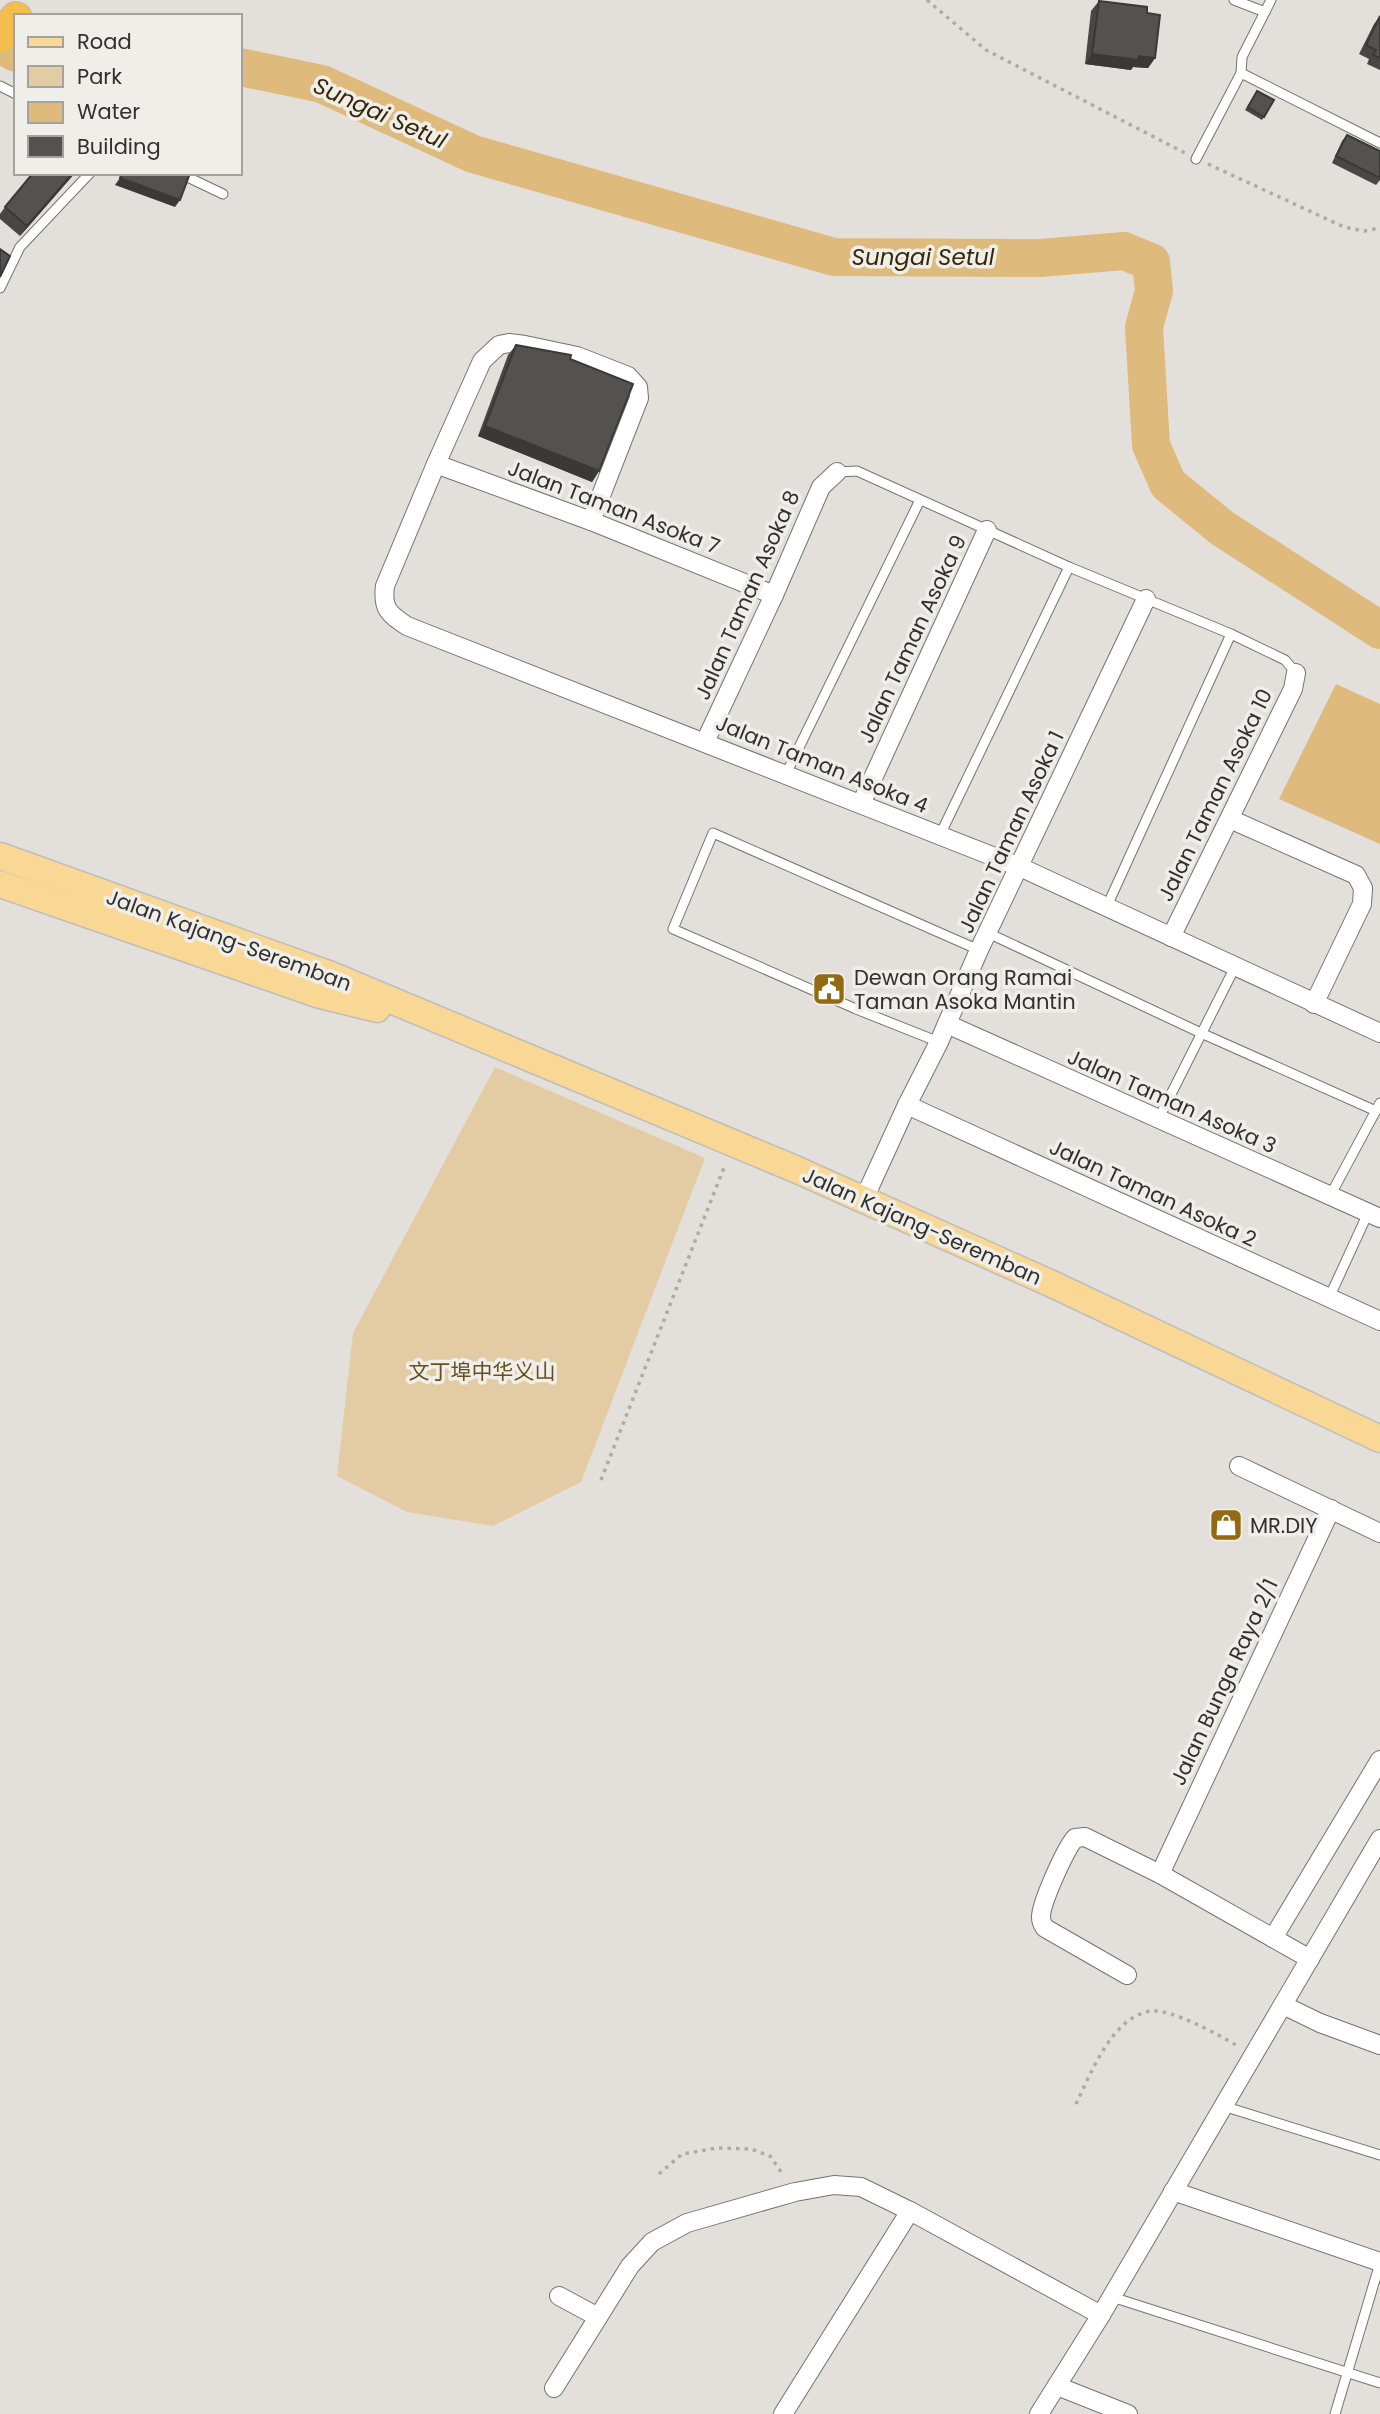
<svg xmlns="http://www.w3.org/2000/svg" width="1380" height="2414" font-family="Poppins,'Noto Sans SC',sans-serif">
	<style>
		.green { fill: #e3cca4 }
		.water { fill: #debb7d }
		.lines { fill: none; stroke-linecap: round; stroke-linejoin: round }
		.river { stroke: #debb7d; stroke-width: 38 }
		.service-casing { stroke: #76736f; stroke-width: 11 }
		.minor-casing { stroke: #76736f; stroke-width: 20 }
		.primary-casing { stroke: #bdbdbc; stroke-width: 29 }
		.motorway-casing { stroke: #bdbdbc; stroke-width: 34 }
		.path { stroke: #adaba7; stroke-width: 3.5; stroke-dasharray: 3.5 5; stroke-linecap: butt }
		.service { stroke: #fff; stroke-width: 9 }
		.minor { stroke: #fff; stroke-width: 18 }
		.primary { stroke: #f9d794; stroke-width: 26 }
		.motorway { stroke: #f5bd4d; stroke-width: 32 }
		.wall { fill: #484743 }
		.shaded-wall { fill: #3b3937 }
		.building { fill: #54524e; stroke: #3b3937; stroke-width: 2 }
		.labels { text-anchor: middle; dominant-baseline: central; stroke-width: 7; stroke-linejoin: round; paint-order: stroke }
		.street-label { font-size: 21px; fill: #31302e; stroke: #f0eee9 }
		.poi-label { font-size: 21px; fill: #31302e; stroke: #f0eee9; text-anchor: start }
		.park-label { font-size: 21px; fill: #674f1f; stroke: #f0eee9 }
		.water-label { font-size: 23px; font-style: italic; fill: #36270a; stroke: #f0eee9 }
	</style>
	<rect width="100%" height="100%" fill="#e3e0dc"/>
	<path class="green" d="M495,1067l210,91 -124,324 -88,44 -86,-14 -70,-36 16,-143z"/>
	<path class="water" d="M1336,684l44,20v140l-101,-45z"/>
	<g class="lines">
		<g class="river">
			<path d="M0,44l16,9"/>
			<path d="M240,67l82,17 151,70 361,103 206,1 84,-7 27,11 3,29 -10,36 7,118 17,39 54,44 158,102"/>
		</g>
		<defs>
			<g id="service">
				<path d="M1234,0l31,12"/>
				<path d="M1271,0l-29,57 -1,16 139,70"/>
				<path d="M0,86l16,8"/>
				<path d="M1196,159l45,-86"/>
				<path d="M179,173l44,21"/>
				<path d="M0,288l20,-41 70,-74"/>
				<path d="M837,472l20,-1 212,96 162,67 54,26 11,13"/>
				<path d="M786,774l134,-274"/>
				<path d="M940,835l129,-268"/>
				<path d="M1107,906l124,-272"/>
				<path d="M988,933l213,100 175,78"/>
				<path d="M939,1042l-83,-33 -183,-80 40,-96 266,117"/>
				<path d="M1158,1120l77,-153"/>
				<path d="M1330,1196l50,-93"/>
				<path d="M1329,1298l39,-85"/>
				<path d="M1223,2106l157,49"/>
				<path d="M1112,2297l268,86"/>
				<path d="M1335,2414l45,-151"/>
			</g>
			<g id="minor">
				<path d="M436,464l155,57 183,74"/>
				<path d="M591,521l48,-123 -1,-11 -10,-11 -51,-20 -52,-11 -16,-2 -10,2 -17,16 -46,103 -51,122c-3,23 4,28 22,40l613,241 360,166"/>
				<path d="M705,742l69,-147 47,-108 16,-15"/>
				<path d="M861,804l126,-274"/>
				<path d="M1230,819l126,56 7,13 -1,16 -48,100"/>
				<path d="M1171,937l122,-248 3,-16"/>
				<path d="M947,1024l433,194"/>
				<path d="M907,1105l473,216"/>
				<path d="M864,1199l43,-94 32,-63 40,-92 167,-351"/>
				<path d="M1239,1466l141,67"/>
				<path d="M1160,1874l171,-365"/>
				<path d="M1273,1938l107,-178"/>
				<path d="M1127,1975l-82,-47c-3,-5 -4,-5 -4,-11 0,-14 24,-67 34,-79l10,-1 75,37 150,85"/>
				<path d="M1283,2005l37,18 60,22"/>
				<path d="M1173,2191l207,71"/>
				<path d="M559,2296l39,21"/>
				<path d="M1057,2386l71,28"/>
				<path d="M554,2388l76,-122 22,-24 35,-19 108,-31 39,-7 27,2 49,24 191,104"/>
				<path d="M783,2414l127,-203"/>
				<path d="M1039,2414l62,-99 279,-476"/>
			</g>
			<g id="primary">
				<path d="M0,856l331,119 464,194 257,115 328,155"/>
				<path d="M0,884l320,111 57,14"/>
			</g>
			<path id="motorway" d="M0,38l16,-20"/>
		</defs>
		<use href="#service" class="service-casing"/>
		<use href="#minor" class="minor-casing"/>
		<use href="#primary" class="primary-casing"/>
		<use href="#motorway" class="motorway-casing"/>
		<g class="path">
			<path d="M927,0l59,50 199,103"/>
			<path d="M1208,164l136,63 20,4 16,-3"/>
			<path d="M601,1480l124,-315"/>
			<path d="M1076,2104c15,-31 37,-89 76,-93 20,-2 67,24 84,34"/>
			<path d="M659,2174l23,-20 35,-6 34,1 19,7 14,20"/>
		</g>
		<use href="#service" class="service"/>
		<use href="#minor" class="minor"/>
		<use href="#primary" class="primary"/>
		<use href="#motorway" class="motorway"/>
	</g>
	<g class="wall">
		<path d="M1099,1l48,12 8,45 -7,10 -15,-1 -2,3 -46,-6 6,-53z"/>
		<path d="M1380,16v54l-13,-6 2,-5 -10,-5 15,-30z"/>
		<path d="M1257,91l17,9 -12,20 -17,-10z"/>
		<path d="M1347,135l33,16v29l-4,5 -44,-22 10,-22z"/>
		<path d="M75,173l-55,63 -20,-17v-5l5,-7z"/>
		<path d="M516,345l54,14 29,112 -7,11 -114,-46 30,-81z"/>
	</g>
	<g class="shaded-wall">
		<path d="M1092,54l47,2 16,2 -7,10 -15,-1 -2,3 -46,-6z"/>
		<path d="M73,173h2l-55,63 7,-10z"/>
		<path d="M120,178l60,22 -5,7 -60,-22z"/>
		<path d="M485,426l114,45 -7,11 -114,-46z"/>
	</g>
	<g class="building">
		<path d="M1099,1l48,6v6l13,2 -5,43 -16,-2 -1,4 -46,-6z"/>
		<path d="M1380,16v42l-7,-3 3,-5 -10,-5z"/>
		<path d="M1257,91l17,9 -10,17 -16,-10z"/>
		<path d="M1347,135l33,16v27l-44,-22z"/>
		<path d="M33,173h40l-46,53 -22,-19z"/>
		<path d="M122,173h62l5,3 -9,24 -60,-22z"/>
		<path d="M0,249l10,7 -10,21z"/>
		<path d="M516,345l55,10 -1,4 63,25 -34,87 -114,-45z"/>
	</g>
	<defs>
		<symbol id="civic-square" viewBox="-11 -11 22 22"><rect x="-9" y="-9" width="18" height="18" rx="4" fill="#916a11" stroke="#f0eee9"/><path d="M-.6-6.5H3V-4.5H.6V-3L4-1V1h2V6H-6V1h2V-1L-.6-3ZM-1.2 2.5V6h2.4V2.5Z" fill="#fff"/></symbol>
		<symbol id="shop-square" viewBox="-11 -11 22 22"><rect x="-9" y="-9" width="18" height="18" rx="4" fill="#916a11" stroke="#f0eee9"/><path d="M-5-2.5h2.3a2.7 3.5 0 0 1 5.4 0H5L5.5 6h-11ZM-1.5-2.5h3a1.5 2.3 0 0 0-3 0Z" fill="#fff"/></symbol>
	</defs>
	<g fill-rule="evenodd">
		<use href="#civic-square" x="810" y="970" width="38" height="38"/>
		<use href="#shop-square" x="1207" y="1506" width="38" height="38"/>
	</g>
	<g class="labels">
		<g class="street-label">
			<text transform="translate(614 507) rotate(21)">Jalan Taman Asoka 7</text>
			<text transform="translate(747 595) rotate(-66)">Jalan Taman Asoka 8</text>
			<text transform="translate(912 639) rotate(-65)">Jalan Taman Asoka 9</text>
			<text transform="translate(822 764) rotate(22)">Jalan Taman Asoka 4</text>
			<text transform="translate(1215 795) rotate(-64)">Jalan Taman Asoka 10</text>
			<text transform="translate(1011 832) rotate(-65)">Jalan Taman Asoka 1</text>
			<text transform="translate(229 940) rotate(20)">Jalan Kajang-Seremban</text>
			<text transform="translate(1172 1101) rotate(24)">Jalan Taman Asoka 3</text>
			<text transform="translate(1153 1193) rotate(25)">Jalan Taman Asoka 2</text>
			<text transform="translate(922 1226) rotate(24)">Jalan Kajang-Seremban</text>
			<text transform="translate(1224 1682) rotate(-65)">Jalan Bunga Raya 2/1</text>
		</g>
		<g class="poi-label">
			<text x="854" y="977">Dewan Orang Ramai<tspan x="854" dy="24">Taman Asoka Mantin</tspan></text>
			<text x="1250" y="1525">MR.DIY</text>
		</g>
		<g class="park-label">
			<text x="482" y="1371">文丁埠中华义山</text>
		</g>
		<g class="water-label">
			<text transform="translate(380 113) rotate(24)">Sungai Setul</text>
			<text x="923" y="257">Sungai Setul</text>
		</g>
	</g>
	<rect x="14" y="14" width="228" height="161" fill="#f0eee9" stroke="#a4a29e" stroke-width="2"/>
	<rect x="28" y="37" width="35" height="10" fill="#f9d794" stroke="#a4a29e" stroke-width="2"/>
	<text x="77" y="49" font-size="21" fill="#31302e">Road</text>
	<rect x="28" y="66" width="35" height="21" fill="#e3cca4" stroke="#a4a29e" stroke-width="2"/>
	<text x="77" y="84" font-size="21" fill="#31302e">Park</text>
	<rect x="28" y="102" width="35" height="21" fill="#debb7d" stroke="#a4a29e" stroke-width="2"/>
	<text x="77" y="119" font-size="21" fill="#31302e">Water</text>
	<rect x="28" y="136" width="35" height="21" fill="#54524e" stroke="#a4a29e" stroke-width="2"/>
	<text x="77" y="154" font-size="21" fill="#31302e">Building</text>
</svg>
